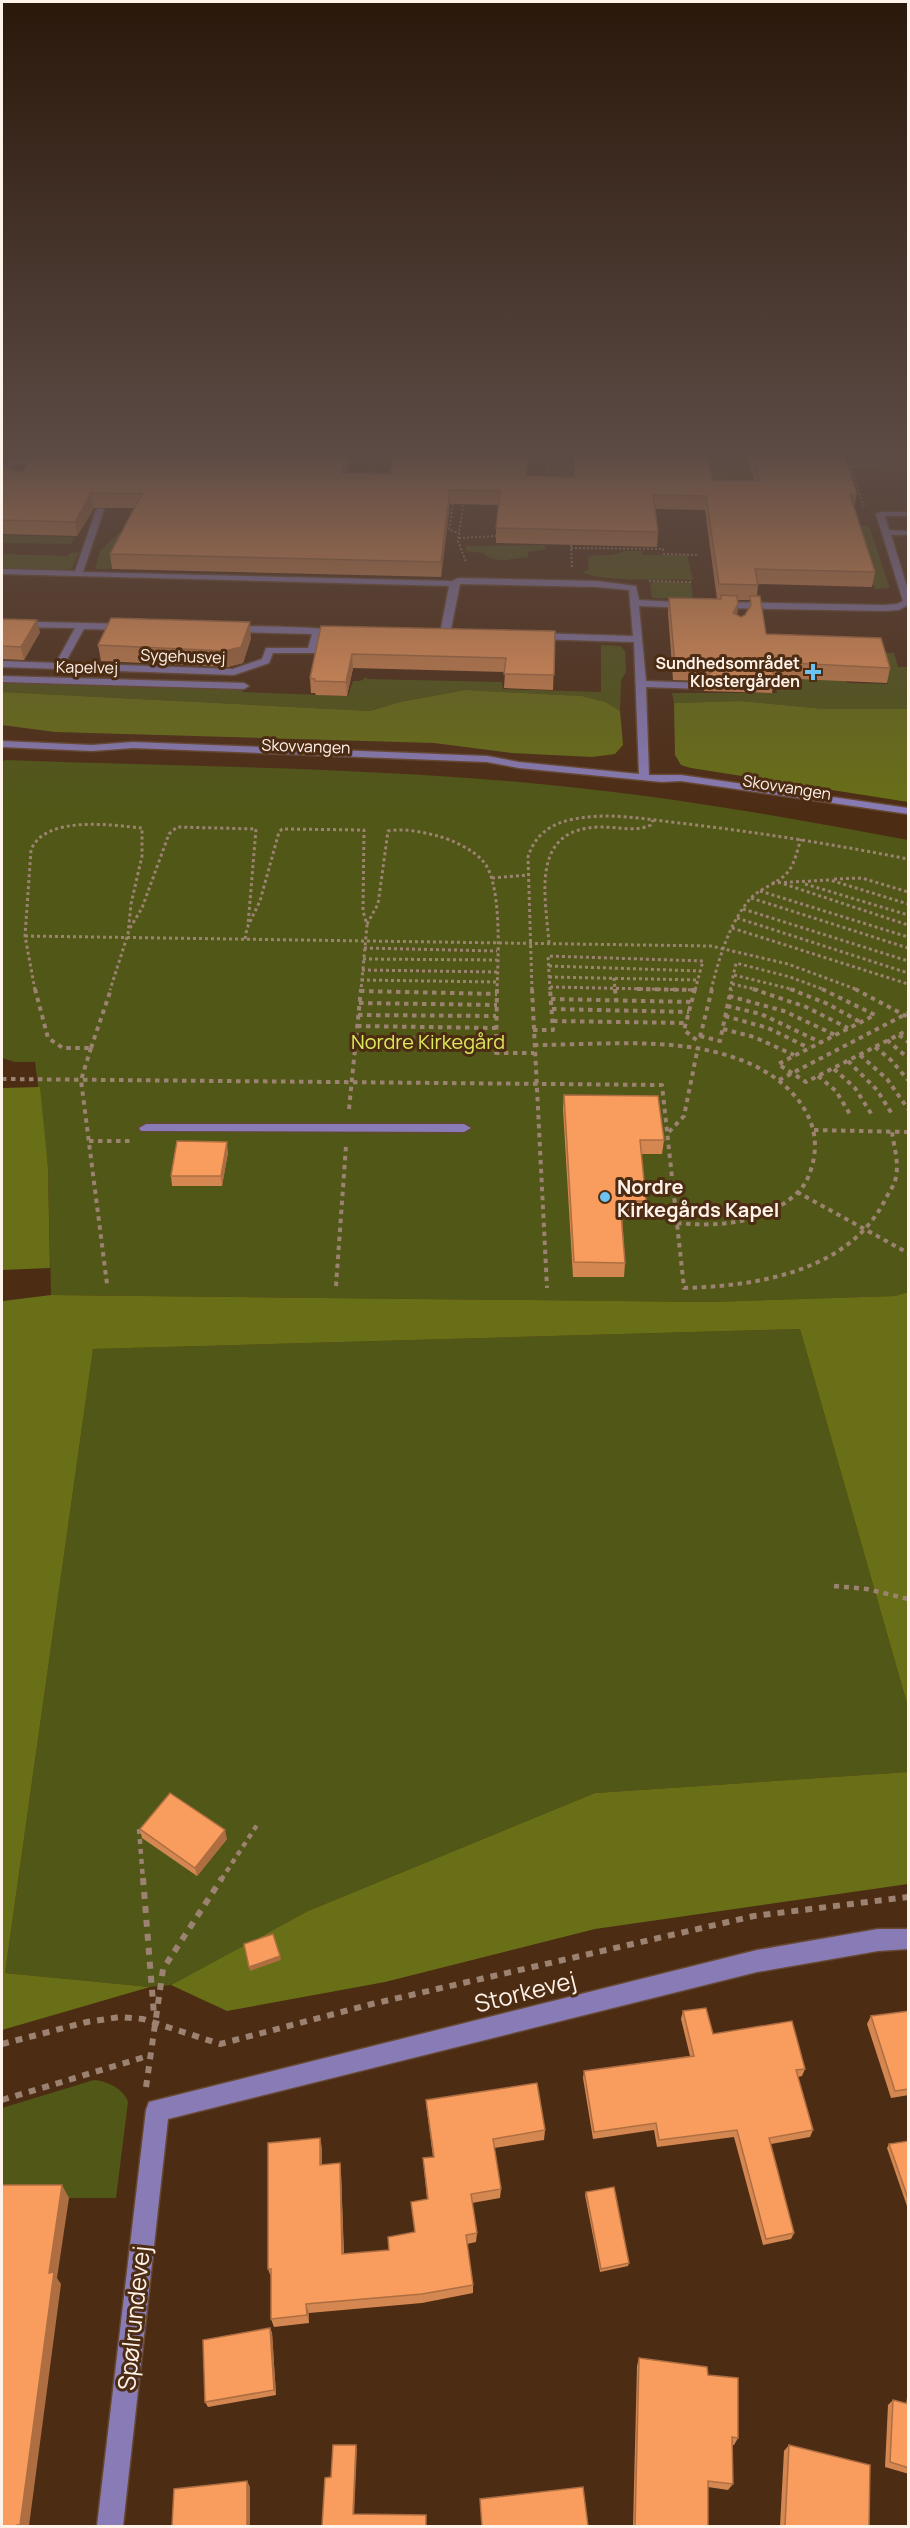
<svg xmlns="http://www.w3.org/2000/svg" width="910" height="2528" font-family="Manrope,sans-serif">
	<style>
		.green { fill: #515717 }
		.forest { fill: #686f16 }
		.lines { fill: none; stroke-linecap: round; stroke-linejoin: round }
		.minor-casing { stroke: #664832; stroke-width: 3 }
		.path-far4 { stroke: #9b8271; stroke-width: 2; stroke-dasharray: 2 2; stroke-linecap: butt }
		.path-far3 { stroke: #9b8271; stroke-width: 3; stroke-dasharray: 3 3; stroke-linecap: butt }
		.path-far2 { stroke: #9b8271; stroke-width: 4; stroke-dasharray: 4.5 4.5; stroke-linecap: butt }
		.path-far1 { stroke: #9b8271; stroke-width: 4.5; stroke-dasharray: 5 5; stroke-linecap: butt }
		.path { stroke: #9b8271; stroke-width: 6; stroke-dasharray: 7 7; stroke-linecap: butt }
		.minor { fill: #897cb6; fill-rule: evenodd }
		.wall { fill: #d58751; fill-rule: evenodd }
		.shaded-wall { fill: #ae6e42 }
		.building { fill: #f89d5e; stroke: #ae6e42; stroke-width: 1.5 }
		.poi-dot { fill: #6cc3f2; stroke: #4d2c14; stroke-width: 2 }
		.labels { text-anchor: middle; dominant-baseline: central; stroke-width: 6; stroke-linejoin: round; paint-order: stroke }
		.far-street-label { font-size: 16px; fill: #fff2e9; stroke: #4d2c14 }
		.far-poi-label { font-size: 16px; font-weight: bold; fill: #fff2e9; stroke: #4d2c14; text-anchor: end }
		.park-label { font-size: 20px; fill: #dcea5b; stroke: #4d2c14 }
		.poi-label { font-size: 20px; font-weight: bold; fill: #fff2e9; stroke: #4d2c14; text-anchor: start }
		.near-street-label { font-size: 24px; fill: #fff2e9; stroke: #4d2c14 }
	</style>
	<rect width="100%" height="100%" fill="#4d2c14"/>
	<g class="green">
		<path d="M545,458h29l-2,4 -1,29 -13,-1 -5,-26z"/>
		<path d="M596,458h164l-5,31z"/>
		<path d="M853,458h55v9l-53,-1z"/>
		<path d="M135,518l1,4 -26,47h-15l5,-18z"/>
		<path d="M858,520l3,6h8l21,62 -15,1 -21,-64z"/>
		<path d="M2,535l73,2 -4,7 -69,-1z"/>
		<path d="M545,545l1,4 -18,3v5c-14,1 -34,8 -44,-4l-18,-2v-5z"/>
		<path d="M624,551h18l1,4h44l6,25c-22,-1 -96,2 -110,-8l6,-3 -1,-12c13,-4 23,1 36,-6z"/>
		<path d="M79,552l-7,16 -6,3 -64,-2v-15l66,2 2,-3z"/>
		<path d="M653,582h38l2,17 -41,-1 -2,-14z"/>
		<path d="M601,645l19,1 5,5 1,21 -5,8 -1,31 -16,-9 -22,-6 -117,-6 -65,12 -30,9 -368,-19v-9l240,7v2l106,4 5,-15h7l7,-4v2l135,3 1,7 98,3z"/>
		<path d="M770,650h13l7,29 56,1 1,3 41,1 -9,-31h15l4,14h10v42h-84l-83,-8 -67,2 -2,-10h105z"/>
		<path d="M5,760c194,7 390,7 583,29 108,12 214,31 320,51v452l-13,4 -187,6 -657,-7 -3,-127 -13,-106h-20l-13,-4v-296z"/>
		<path d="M800,1329l108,378v65l-313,21 -287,118 -137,74 -21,2 -145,-14 88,-624z"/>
		<path d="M94,2080c13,1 30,9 34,22l-12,96h-114v-90z"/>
	</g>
	<g class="forest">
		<path d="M465,690l117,6 23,6 15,9 3,34 -8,9 -23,3 -81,-4 -77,-10 -379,-11 -53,-7v-33l368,19 30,-9z"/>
		<path d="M741,701l84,8h83v93l-217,-34 -10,-3 -6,-10 -1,-52z"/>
		<path d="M40,1087l8,81 2,100 -48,2v-182z"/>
		<path d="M908,1292v415l-108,-378 -707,20 -88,624 145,14 -148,43 1,-729 48,-6 657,7 187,-6z"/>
		<path d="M908,1772v112l-313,45 -210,53 -158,29 -56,-26 137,-74 287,-118z"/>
	</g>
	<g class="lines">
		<defs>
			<g id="minor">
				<path d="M29,458h12l-39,10v-4z"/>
				<path d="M100,508l4,2 -21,62 369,9 6,-3 139,3 39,5 3,14 53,3v4l-3,1 -50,-2 7,75 58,2 5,3 -5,3 -58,-2 3,88h32l227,33v6l-227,-33 -19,1 -143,-14 -32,-6 -354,-14 -41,3 -90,-4v-6l90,4 41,-3 354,14 32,6 120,12 -5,-132 -100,-3 -5,-3 5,-3 99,3 -4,-46 -32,-3 -137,-3 -10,50 -5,3 -5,-3 9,-48 -447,-12v-5l73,2 21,-61z"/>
				<path d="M880,512h28v4h-23l4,14 19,1v4h-17l17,55v15l-9,5 -15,1 -165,-3 -4,-3 4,-3 165,3 13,-1 6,-3 -27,-87z"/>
				<path d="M2,621l124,3 5,3 -5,3 -42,-1 -19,34 168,6 29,-10 4,-11h42l4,-14 -81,-2 -3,-1v-4c13,-2 108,0 116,5l-5,3 -18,-1 -6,19h-42l-4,10 -35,12 -232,-8v-6l54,2 19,-35 -73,-1z"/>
				<path d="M2,676l242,7 5,3 -5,3 -242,-7z"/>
				<path d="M146,1124h318l7,4 -7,4 -323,-1 -2,-3z"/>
				<path d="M878,1929h30v20l-30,2 -121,21 -589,147 -45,407h-26l49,-416 3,-8 608,-152z"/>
			</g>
		</defs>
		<use href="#minor" class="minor-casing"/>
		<g class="path-far4">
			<path d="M536,458l12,8 4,14"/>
			<path d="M849,467l59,2"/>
			<path d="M850,467l14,39"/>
			<path d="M368,477l6,-19"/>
			<path d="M453,504l-4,26 10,3"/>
			<path d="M463,505l-5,36 8,21"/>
			<path d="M459,538l38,-2"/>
			<path d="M571,545l1,23"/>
			<path d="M571,548l92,1 1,5 34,1"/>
			<path d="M649,581l44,1"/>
		</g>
		<g class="path-far3">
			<path d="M492,878l35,-3"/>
			<path d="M834,879l28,-1 46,14"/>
			<path d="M772,883l58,-3 78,24"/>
			<path d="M784,884l124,41"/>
			<path d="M805,884l103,31"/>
			<path d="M760,891l148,46"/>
			<path d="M751,898l157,50"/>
			<path d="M743,909l165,52"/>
			<path d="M737,918l171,55"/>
			<path d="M367,924l11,-20 10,-73c17,-3 34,1 50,5 14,4 34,13 44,24 21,21 16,100 15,130"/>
			<path d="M130,928l12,-20 27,-74 8,-7 79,2 -8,96"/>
			<path d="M732,928l176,56"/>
			<path d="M25,936l686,10 77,18 70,26"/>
			<path d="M245,939l2,-11 13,-27 19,-69 3,-3 82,1 -1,81 4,14 -6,65"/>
			<path d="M549,943c-4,-50 -19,-115 52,-116 16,0 35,5 50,-2l2,-5"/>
			<path d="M364,948l133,3"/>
			<path d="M363,959l134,1"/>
			<path d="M549,966l152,5"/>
			<path d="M362,970l135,2"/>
			<path d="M734,975l61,15"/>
			<path d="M549,977l149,3"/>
			<path d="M614,978l1,12"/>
			<path d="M361,980l136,2"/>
			<path d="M732,984l27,6"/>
			<path d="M550,987l145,3"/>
			<path d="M35,990l-10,-54 6,-86c14,-35 80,-25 111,-22v28l-11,48 -3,30 -18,56"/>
			<path d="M532,990l-4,-133c7,-23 24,-34 46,-38 35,-7 70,0 105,4 77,9 153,21 229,36"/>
			<path d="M550,990l-2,-34 155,5 -8,29"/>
			<path d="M711,990c8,-31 17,-64 38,-90 10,-12 27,-15 38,-27 8,-9 10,-23 14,-34"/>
			<path d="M730,990l6,-27 54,14 35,13"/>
		</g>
		<g class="path-far2">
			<path d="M35,989l13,49 15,10h28"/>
			<path d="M497,989l-1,64h38"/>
			<path d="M532,989l15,299"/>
			<path d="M615,989l1,11"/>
			<path d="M637,989l58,1"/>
			<path d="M695,989l-11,41 15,12"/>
			<path d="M753,989l53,18 42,21"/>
			<path d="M790,989l38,15 32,18"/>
			<path d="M822,989l53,26 -97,49 28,18 102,-52"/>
			<path d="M855,989l53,28"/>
			<path d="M360,991l137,3"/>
			<path d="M729,996l55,15 51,24"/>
			<path d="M551,999l141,3"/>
			<path d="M359,1003l138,2"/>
			<path d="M727,1006l34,8 59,28"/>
			<path d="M552,1009l137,3"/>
			<path d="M358,1015l138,1"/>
			<path d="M725,1016l43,12 41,20"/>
			<path d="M553,1021l133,2"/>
			<path d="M357,1026l139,2"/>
			<path d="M723,1029l31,8 40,18"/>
			<path d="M533,1030h20l-3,-41"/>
			<path d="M899,1035l9,7"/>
			<path d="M700,1036l20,5 11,-52"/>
			<path d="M700,1037l12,-48"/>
			<path d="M356,1038l140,1"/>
			<path d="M887,1040l21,18"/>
			<path d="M534,1045c69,0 147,-10 212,17 42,17 80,56 66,104 -3,11 -7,20 -15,27 -33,31 -78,34 -120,30"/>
			<path d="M875,1047l16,13 17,20"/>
			<path d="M91,1048l-10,32 26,204"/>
			<path d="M91,1048l20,-59"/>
			<path d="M860,1055l27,24 21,30"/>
			<path d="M848,1061l29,29 15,24"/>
			<path d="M834,1069l21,19 17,27"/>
			<path d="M818,1076l18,15 15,25"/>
			<path d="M2,1079l660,6 22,203c72,-2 163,-16 200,-86 4,-9 10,-15 12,-25 3,-15 -2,-30 -4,-45"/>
			<path d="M779,1080l129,-67"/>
			<path d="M349,1109l12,-120"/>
			<path d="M814,1130l94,2"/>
			<path d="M669,1132l15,-16 14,-69"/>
			<path d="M89,1141h41"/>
			<path d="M797,1192l111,61"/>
			<path d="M336,1286l10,-140"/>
		</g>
		<g class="path-far1">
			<path d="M834,1586l33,3 41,10"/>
			<path d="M139,1829l4,51"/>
			<path d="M221,1880l38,-58"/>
		</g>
		<g class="path">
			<path d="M143,1878l11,137"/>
			<path d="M2,2044l85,-22 33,-5 23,2 77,25 152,-40 382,-88 154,-19"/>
			<path d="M146,2087l17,-118 59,-91"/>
			<path d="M2,2100l149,-45"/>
		</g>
		<use href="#minor" class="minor"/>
	</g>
	<g class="wall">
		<path d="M350,458l-4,15 44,1 4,-16h134l-2,18 48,1v-19h134l4,22 42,1 -5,-23h96l9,49 21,65 -3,15 -114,-3 -1,12 9,38 124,34 -3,15 -113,-5 -2,15 -68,-2 1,-10 -32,-1 -5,-68 1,-14 48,1 -12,-89 -50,-1 3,23 -1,15 -161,-4v-15l2,-23 -48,-1 -9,73 -329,-8 -2,-15 24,-46h-40l-17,28 -75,-2v-67l20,5zM738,600h12l-1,9 -4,6 -4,2 -4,-2z"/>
		<path d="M2,619l38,13 -16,28 -22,-1z"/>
		<path d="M321,626l234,5 -2,59 -49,-2 1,-16 -152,-4 -6,28 -31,-1 -1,-2h-4l-1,-15z"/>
		<path d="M251,638l-8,25 -16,4 -126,-6 -3,-16z"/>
		<path d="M564,1095l100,45 -2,14h-21l5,47 -2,15h-22l3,47 -1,14h-51l-10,-168z"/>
		<path d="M228,1152l-6,34h-50l-1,-10z"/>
		<path d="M140,1829l87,10 -30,37 -55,-38z"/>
		<path d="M683,2011l30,23 92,35 -3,7 -4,1 15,53 -3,7 -39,7 23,89 -3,6 -28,6 -29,-108 -77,10 -3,-17 -61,9 -10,-61 1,-7 106,-15 -9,-37z"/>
		<path d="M909,2011v84l-18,3 -24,-74 4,-8z"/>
		<path d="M426,2100l119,30 -1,10 -50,8 7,41 -1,9 -28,5 5,30 -1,9 -9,2 6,41v8l-51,10 -113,10v10l-35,4 -3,-8v-42l-3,-8 54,-121v17l18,-2 1,10 3,81 45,-4 25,-18 13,-33 -4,-41 10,-1 -6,-46z"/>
		<path d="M909,2141v71l-22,-64 2,-4z"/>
		<path d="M586,2192l43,71 -1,3 -28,6 -15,-77z"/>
		<path d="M270,2328l2,5 4,62 -68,12 -3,-5z"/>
		<path d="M639,2358l69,17 30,63 -4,7h-2l1,39 -5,6 -20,-3v39h-75l4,-160z"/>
		<path d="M909,2396v78l-24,-7 3,-62 5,-5 13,4 1,-6z"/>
		<path d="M789,2445l80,81h-89l4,-75z"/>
	</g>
	<g class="shaded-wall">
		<path d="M346,458h4l-8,29 -1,-14z"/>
		<path d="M450,490v14l-9,73v-15z"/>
		<path d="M91,493l3,15 -17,28 -2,-14z"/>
		<path d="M857,494l-3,14 -4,-13z"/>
		<path d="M738,604l-1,14 -4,-5z"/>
		<path d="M37,620l3,12 -16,28 -3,-13z"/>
		<path d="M250,622l1,16 -8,25 -16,4 -2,-16z"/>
		<path d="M352,654l1,14 -6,28 -1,-14z"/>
		<path d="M227,1142l1,10 -6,34 -1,-10z"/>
		<path d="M225,1830l2,9 -30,37 -2,-8z"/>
		<path d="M280,1956l1,4 -31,11 -1,-4z"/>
		<path d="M320,2138l2,10v27l-2,-10z"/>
		<path d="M340,2163l1,10 3,90 -2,-9z"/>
		<path d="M62,2185l7,13 -12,80 4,6 -32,242h-7l-2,-1 29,-252z"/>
		<path d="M306,2304l3,9v10l-2,-8z"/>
		<path d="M270,2328l2,5 4,62 -2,-5z"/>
		<path d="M356,2445l1,4 -3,69 -1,-4z"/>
		<path d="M247,2481l3,6v39h-3z"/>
	</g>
	<g class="building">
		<path d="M32,458h314l-5,15 49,1 4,-16h133l-1,18 48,1 1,-19h133l4,22 47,1 -5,-23h91l12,36 -7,1 25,77 -120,-3 3,16 -39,-1 -13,-88 -53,-1 5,37 -162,-4 4,-37 -50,-1 -9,72 -331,-8 32,-60 -51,-1 -16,29 -73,-2v-53l20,5z"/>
		<path d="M721,595l16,1 1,8 -5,9 8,4 4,-2 6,-10 -1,-9h10l6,38 115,4 9,30 -119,-6 3,15 -68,-1 7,-5 -6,-5 -32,-2 -6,-66 52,1z"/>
		<path d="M111,618l139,4 -9,25 -16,4 -127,-6z"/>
		<path d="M2,619l35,1 -16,27 -19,-1z"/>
		<path d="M321,626l234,5 -1,44 -50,-1 2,-16 -154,-4 -6,28 -31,-1v-2l-5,-1z"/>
		<path d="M564,1095l94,1 6,44h-24l6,61h-26l5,62 -51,-1z"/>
		<path d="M177,1141l50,1 -6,34h-50z"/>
		<path d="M170,1793l55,37 -30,38 -55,-39z"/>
		<path d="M273,1934l7,22 -31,11 -5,-23z"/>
		<path d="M706,2008l7,26 79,-13 13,48 -9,1 17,60 -44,8 25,95 -28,6 -29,-109 -78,10 -3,-17 -62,9 -10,-61 110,-15 -11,-45z"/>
		<path d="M909,2011v78l-14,2 -24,-75z"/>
		<path d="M537,2083l8,47 -52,9 8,50 -30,5 6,39 -11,2 7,50 -51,9 -116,10 1,11 -36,4v-50h-3v-126l52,-5v27l20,-2 2,91 47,-4 -1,-13 27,-5 -4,-30 17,-3 -5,-41 11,-1 -8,-57z"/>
		<path d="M909,2141v60l-20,-57z"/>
		<path d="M2,2185h60l-13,88 5,-1 -34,253h-3v1h-15z"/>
		<path d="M614,2187l15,76 -28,6 -15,-77z"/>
		<path d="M270,2328l4,62 -69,12 -2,-62z"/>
		<path d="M639,2358l68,9 1,8 30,3v60l-6,-1 1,47 -25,-3v45h-73z"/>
		<path d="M893,2400l16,4v64l-19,-6z"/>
		<path d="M333,2445h23l-3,69 73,1v11h-104l3,-48 6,-1z"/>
		<path d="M789,2445l81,20 -1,61h-84z"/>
		<path d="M247,2481v45h-75l2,-37z"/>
		<path d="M583,2487l5,39h-106l-2,-27z"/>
	</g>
	<linearGradient id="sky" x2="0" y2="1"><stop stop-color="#2a180b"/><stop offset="0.56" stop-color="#5c4b45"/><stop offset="1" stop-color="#5c4b45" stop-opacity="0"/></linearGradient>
	<rect width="910" height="811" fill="url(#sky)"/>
	<g class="poi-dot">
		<path d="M810 663h6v6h6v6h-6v6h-6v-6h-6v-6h6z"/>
		<circle cx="605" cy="1197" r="6"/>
	</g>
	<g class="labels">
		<g class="far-street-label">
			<text transform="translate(183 656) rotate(2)">Sygehusvej</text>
			<text transform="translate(87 667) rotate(1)">Kapelvej</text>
			<text transform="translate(306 746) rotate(2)">Skovvangen</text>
			<text transform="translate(787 787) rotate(9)">Skovvangen</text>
		</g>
		<g class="far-poi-label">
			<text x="800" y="663">Sundhedsområdet<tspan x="800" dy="18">Klostergården</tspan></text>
		</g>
		<g class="park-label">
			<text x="428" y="1041">Nordre Kirkegård</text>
		</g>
		<g class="poi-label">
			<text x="617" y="1186">Nordre<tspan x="617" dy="23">Kirkegårds Kapel</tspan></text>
		</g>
		<g class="near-street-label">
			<text transform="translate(525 1991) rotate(-14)">Storkevej</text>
			<text transform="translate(133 2318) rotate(-84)">Spølrundevej</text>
		</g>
	</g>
	<rect width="910" height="2528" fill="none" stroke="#fff2e9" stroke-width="6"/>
</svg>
